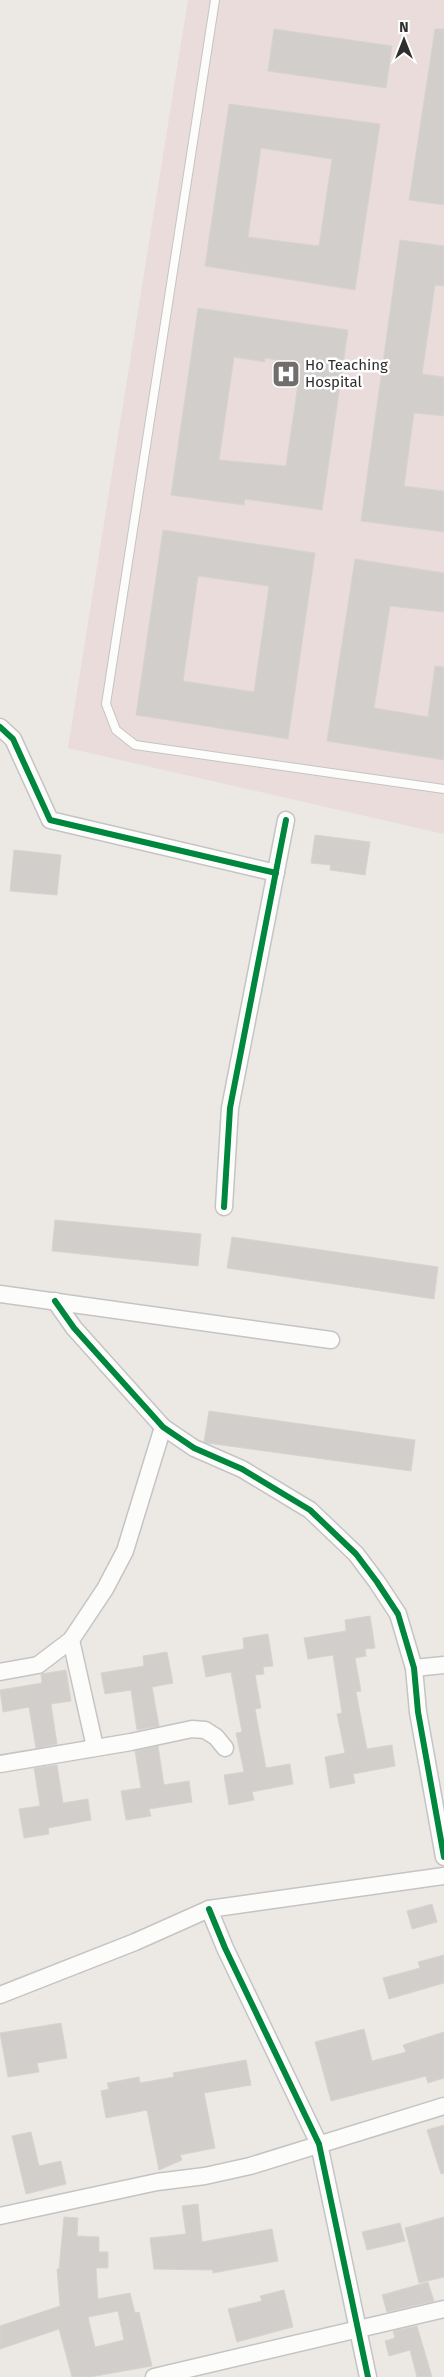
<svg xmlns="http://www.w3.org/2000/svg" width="444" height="2377" font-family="'Fira Sans',sans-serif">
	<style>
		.medical { fill: #e9dcdb }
		.building { fill: #d1cecb; stroke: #d7d4d0; fill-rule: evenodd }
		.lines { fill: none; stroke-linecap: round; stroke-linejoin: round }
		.lane-casing { stroke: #c5c4c5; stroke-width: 10 }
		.street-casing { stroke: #c5c4c5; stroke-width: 19 }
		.lane { stroke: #fcfcfb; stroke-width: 8 }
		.street { stroke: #fcfcfb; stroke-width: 16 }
		.cycleway-casing { stroke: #fff; stroke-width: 9 }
		.cycleway { stroke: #00873e; stroke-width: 6 }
		.labels { text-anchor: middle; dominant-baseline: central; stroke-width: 5; stroke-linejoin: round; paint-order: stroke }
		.poi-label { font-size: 15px; fill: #2e2e2e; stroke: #fff; text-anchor: start }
	</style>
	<rect width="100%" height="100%" fill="#ece8e4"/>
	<path class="medical" d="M188,0h256v834l-376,-86z"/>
	<g class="building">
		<path d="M274,29l118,17 -6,42 -118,-17z"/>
		<path d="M435,29h9v176l-35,-5z"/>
		<path d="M229,104l151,20 -25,166 -150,-24zM261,148l71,11 -13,87 -71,-9z"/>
		<path d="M400,240l44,6v40l-9,-1 -13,89 22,3v39l-30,-3 -10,73 40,5v41l-83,-11z"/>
		<path d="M198,308l150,22 -26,180 -77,-11 -1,6 -73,-10zM234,357l31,5v-4l36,6 -15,102 -67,-6z"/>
		<path d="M163,530l152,23 -27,186 -152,-24zM198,576l71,10 -15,106 -71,-11z"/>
		<path d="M355,559l89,14v39l-54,-6 -16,102 54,9 7,-51 9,1v93l-117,-19z"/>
		<path d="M315,835l55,7 -5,33 -35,-5 1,-5 -20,-2z"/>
		<path d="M14,850l47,5 -4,40 -47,-4z"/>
		<path d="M55,1220l146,14 -3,32 -146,-15z"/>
		<path d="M232,1237l206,30 -4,32 -207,-31z"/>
		<path d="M209,1411l206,29 -4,31 -204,-28 -3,-1z"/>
		<path d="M370,1616l5,32 -10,1 1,7 -11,2 6,33 -5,1 11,57 25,-4 3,21 -42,8 2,9 -25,5 -5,-31 20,-4 -8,-39 5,-1 -9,-58 -25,4 -4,-21 42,-7 -1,-11z"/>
		<path d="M268,1634l5,32 -10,1 1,7 -9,1 6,33 -6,1 11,59 24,-4 3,20 -41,8 2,8 -25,5 -5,-30 20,-3 -8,-39 6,-1 -11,-60 -25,5 -4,-21 42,-7 -1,-11z"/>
		<path d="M167,1652l6,31 -21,4 7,39 -22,4 -6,-40 -26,4 -4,-21 43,-7 -1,-10z"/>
		<path d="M66,1670l5,31 -20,3 6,40 -21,4 -7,-41 -26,5 -3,-22 42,-7 -1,-9z"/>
		<path d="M158,1746l6,39 25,-4 3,21 -43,7 2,7 -25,4 -5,-29 20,-3 -6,-37z"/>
		<path d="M57,1765l6,38 25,-4 3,21 -43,8 1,6 -25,4 -5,-29 21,-3 -6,-38z"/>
		<path d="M432,1904l5,18 -25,7 -5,-18z"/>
		<path d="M444,1955v28l-55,16 -6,-21 37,-10 -2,-6z"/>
		<path d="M61,2023l6,35 -30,5 2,9 -31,5 -8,-44z"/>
		<path d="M364,2029l8,32 34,-9 -3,-7 41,-13v46l-16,5 -2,-7 -95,25 -16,-59z"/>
		<path d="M246,2060l5,25 -47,8 11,55 -35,7 2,5 -23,10 -12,-60 -41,8 -5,-27 8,-2 -2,-6 32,-6 1,6 34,-6 -1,-4z"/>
		<path d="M444,2125v48l-3,1 -14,-44z"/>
		<path d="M31,2132l8,34 22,-5 5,23 -40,10 -14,-58z"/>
		<path d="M198,2204l4,38 70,-13 6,32 -65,12v-3l-59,-1 -4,-31 36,-4 -4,-28z"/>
		<path d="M64,2217l14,1 -1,18 22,1v15h9v16h-12l2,31 32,-6 5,20 4,-1 13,54 -62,11h-18l-13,-48 -59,20v-23l60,-20 -3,-37h2zM118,2311l6,29 -29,7 -7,-30z"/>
		<path d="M444,2217v60l-25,6 -14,-55z"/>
		<path d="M400,2223l5,18 -38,9 -5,-18z"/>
		<path d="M428,2282l6,19 -47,11 -5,-17z"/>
		<path d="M284,2290l9,37 -56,15 -9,-33 34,-8 -2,-5z"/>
		<path d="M417,2326l15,51h-15l-7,-27 -21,6 -4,-15 10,-3 -2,-7z"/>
	</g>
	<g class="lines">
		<defs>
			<path id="lane" d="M215,0l-109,704 10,26 19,15 309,44"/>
			<g id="street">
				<path d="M0,727l13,12 37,81 226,53"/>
				<path d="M224,1207l6,-99 56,-288"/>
				<path d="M0,1294l331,46"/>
				<path d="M55,1301l19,27 89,99 31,21 48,21 68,41 46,44 21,28 21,32 16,54 4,44 26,145"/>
				<path d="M71,1640l24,107"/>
				<path d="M414,1668l30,-3"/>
				<path d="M0,1672l38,-7 33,-25 34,-51 20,-38 38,-124"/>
				<path d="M0,1764l131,-22 61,-13 13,1 11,7 9,11"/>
				<path d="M209,1909l16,39 94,196 49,233"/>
				<path d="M0,1995l135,-53 74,-33 235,-33"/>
				<path d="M0,2216l157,-34 48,-6 45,-10 194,-60"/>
				<path d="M154,2377l290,-68"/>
			</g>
		</defs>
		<use href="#lane" class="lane-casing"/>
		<use href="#street" class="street-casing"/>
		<use href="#lane" class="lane"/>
		<use href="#street" class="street"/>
		<defs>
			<g id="cycleway">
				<path d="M0,727l13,12 37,81 226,53"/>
				<path d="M224,1207l6,-99 56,-288"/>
				<path d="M55,1301l19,27 89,99 31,21 48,21 68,41 46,44 21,28 21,32 16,54 4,44 26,145"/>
				<path d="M209,1909l16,39 94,196 49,233"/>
			</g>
		</defs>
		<use href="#cycleway" class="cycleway-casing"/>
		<use href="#cycleway" class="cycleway"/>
	</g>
	<defs>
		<symbol id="hospital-square" viewBox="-11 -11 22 22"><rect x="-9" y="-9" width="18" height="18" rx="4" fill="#706f6e" stroke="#fff"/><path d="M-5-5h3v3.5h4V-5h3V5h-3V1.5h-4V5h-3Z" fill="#fff"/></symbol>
	</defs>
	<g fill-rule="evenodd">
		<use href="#hospital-square" x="270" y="358" width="32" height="32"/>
	</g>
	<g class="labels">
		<g class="poi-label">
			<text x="305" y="365">Ho Teaching<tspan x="305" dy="17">Hospital</tspan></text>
		</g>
	</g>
	<g transform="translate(404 40)" stroke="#ffffff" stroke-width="4" paint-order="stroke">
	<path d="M0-4L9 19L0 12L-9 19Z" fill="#2e2e2e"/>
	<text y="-8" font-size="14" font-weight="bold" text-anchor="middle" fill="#2e2e2e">N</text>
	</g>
</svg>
